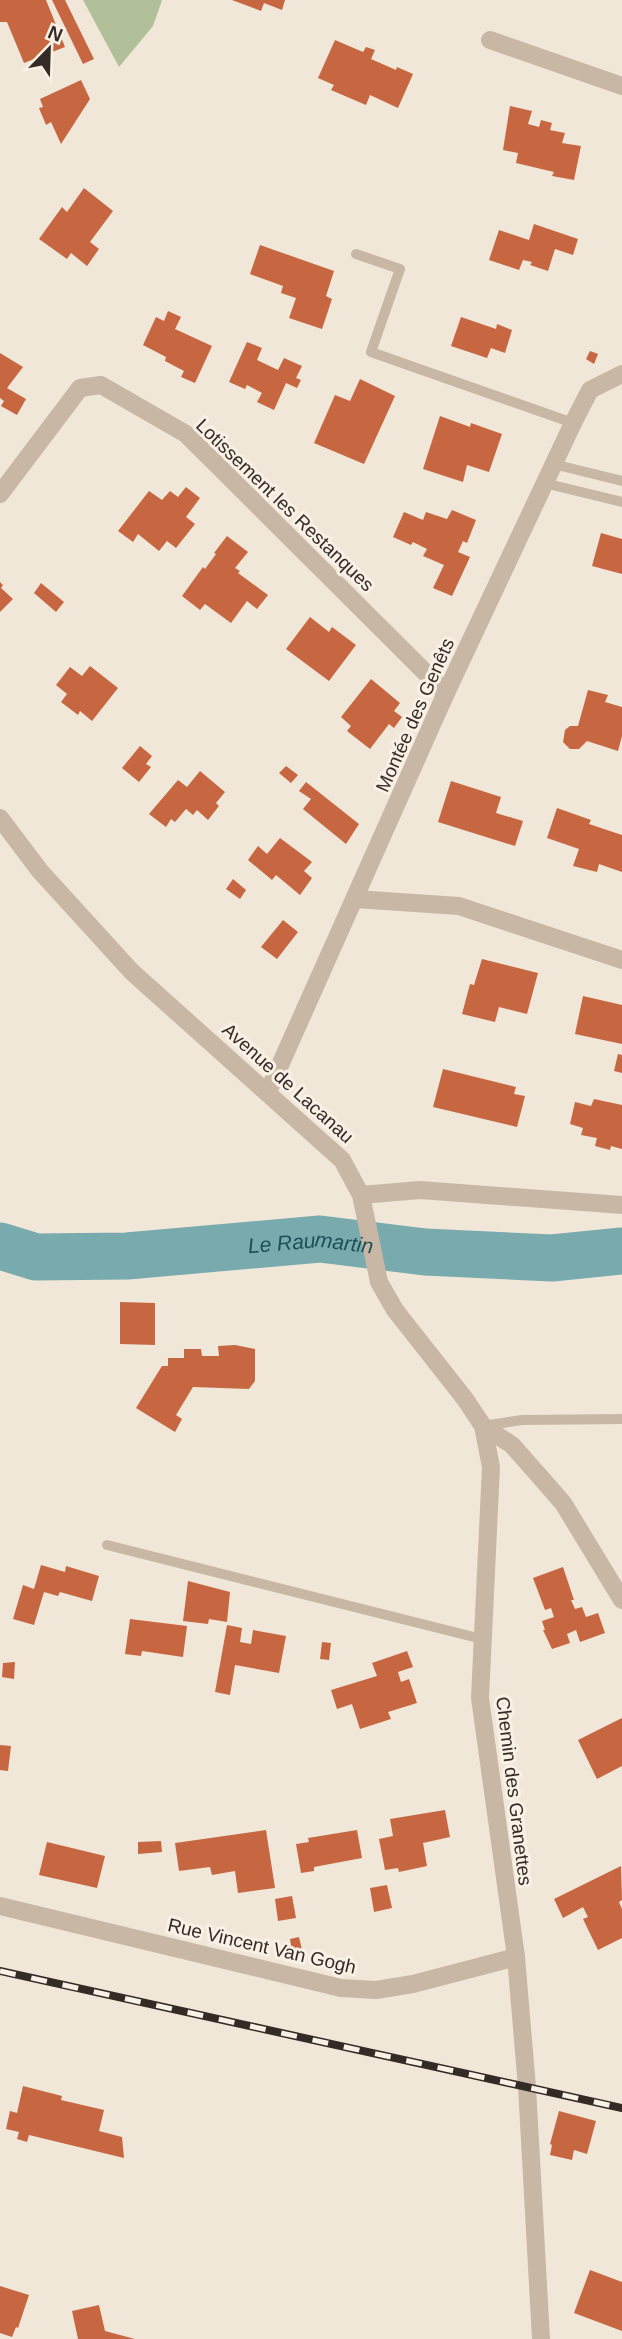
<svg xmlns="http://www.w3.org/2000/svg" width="622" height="2339" font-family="Helvetica,sans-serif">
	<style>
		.green { fill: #b1c099 }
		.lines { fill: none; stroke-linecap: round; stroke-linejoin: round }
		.river { stroke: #78aaae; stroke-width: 47 }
		.building { fill: #c66742 }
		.service { stroke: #c9b7a5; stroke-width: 10 }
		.minor { stroke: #c9b7a5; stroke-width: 18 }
		.tertiary { stroke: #c9b7a5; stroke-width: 18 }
		.rail-casing { stroke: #352b26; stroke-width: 8 }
		.rail { stroke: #f9f1e5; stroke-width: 5; stroke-dasharray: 16; stroke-linecap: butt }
		.labels { text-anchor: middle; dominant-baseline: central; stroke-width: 6; stroke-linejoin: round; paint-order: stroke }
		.street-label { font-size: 19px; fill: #352b26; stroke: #f9f1e5 }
		.water-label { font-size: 21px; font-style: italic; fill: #1c5056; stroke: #f9f1e5 }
	</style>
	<rect width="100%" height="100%" fill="#f1e7d9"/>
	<path class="green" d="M83,0h79l-9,26 -34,41z"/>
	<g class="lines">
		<path class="river" id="s1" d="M0,1246l36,11 91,-1 193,-17 105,13 127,6 70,-7"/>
	</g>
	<g class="building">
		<path d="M0,0h46l19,47 -41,16 -17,-41h-7z"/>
		<path d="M52,0h13l29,59 -11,5z"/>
		<path d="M232,0h53l-3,10 -18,-7 -3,8z"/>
		<path d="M335,40l28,12 3,-5 9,3 -4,9 25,11 1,-3 16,7 -15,34 -28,-13 -4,10 -35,-15 3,-5 -16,-7z"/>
		<path d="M81,80l9,19 -29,45 -10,-22 -5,3 -7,-17 4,-1 -3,-8z"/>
		<path d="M510,106l22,5 -4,13 11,3 2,-7 11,3 -2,7 15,3 -3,10 19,3 -7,34 -22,-4 2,-4 -38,-9 2,-10 -15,-3z"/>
		<path d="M84,188l29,23 -23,31 9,7 -12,17 -16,-13 -4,6 -28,-20 23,-32 5,5z"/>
		<path d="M534,224l44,15 -5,16 -18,-6 -7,22 -18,-6 2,-3 -9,-2 -4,10 -30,-10 10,-30 30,10z"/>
		<path d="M260,245l74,26 -8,25 6,3 -10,30 -33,-11 7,-20 -15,-5 2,-7 -33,-12z"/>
		<path d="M168,311l13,6 -6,12 37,17 -17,37 -14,-6 3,-6 -19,-10 1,-4 -23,-12 13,-28 8,4z"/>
		<path d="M461,317l35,12 1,-5 15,6 -7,23 -14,-5 -4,10 -36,-12z"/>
		<path d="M247,342l15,6 -5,12 21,10 6,-12 18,8 -6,12 5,2 -4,8 -11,-5 -12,27 -17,-8 5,-9 -15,-8 -2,4 -16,-7z"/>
		<path d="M590,351l8,3 -4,10 -8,-5z"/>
		<path d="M0,353l23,14 -16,21 19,11 -9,16 -16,-9 3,-5 -4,-3z"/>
		<path d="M360,379l35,17 -31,68 -50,-21 21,-48 15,6z"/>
		<path d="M440,416l30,11 1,-4 31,11 -13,38 -22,-7 -4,17 -40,-13z"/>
		<path d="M186,487l14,11 -14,19 9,7 -19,24 -9,-7 -8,10 -21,-17 -5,8 -15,-11 31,-40 13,9 8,-9 8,6z"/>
		<path d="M452,510l24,10 -9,23 -4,-2 -5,11 12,5 -18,39 -19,-8 11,-23 -21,-9 4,-7 -14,-7 -2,3 -18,-8 11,-25 19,8 3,-8 21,7z"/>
		<path d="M601,533l21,6v35l-30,-8z"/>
		<path d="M227,536l21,16 -13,16 5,3 -2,2 30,22 -11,14 -10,-8 -16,22 -26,-19 -5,6 -18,-14 21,-29 2,2 11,-15 -2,-1z"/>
		<path d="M0,582l3,3 -2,3 12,11 -13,13z"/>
		<path d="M41,583l23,19 -8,10 -22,-19z"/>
		<path d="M310,617l19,15 3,-5 24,18 -27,36 -43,-32z"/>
		<path d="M90,666l28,22 -26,33 -12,-10 -2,4 -17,-13 6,-8 -11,-9 14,-18 12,9z"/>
		<path d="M371,679l29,24 -6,8 8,6 -8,11 -5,-4 -19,25 -23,-18 4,-5 -10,-9z"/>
		<path d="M588,690l20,5 -3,7 17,5v29l-4,15 -31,-10 -8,8h-9l-7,-7 2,-12 5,-4h8z"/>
		<path d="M140,746l12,10 -6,8 5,3 -12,15 -17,-14z"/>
		<path d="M286,766l12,9 -7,8 -12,-10z"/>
		<path d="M200,771l25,21 -9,11 3,3 -11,14 -11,-10 -4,5 -7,-6 -11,13 -4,-3 -5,8 -17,-13 29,-34 9,7z"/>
		<path d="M451,781l50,16 -5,16 27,8 -8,25 -77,-24z"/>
		<path d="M306,782l53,42 -13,20 -43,-35 8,-10 -12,-8z"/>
		<path d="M557,808l34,12 -2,4 33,11v37l-23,-8 -2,8 -24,-6 6,-17 -32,-11z"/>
		<path d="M280,838l32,24 -8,9 8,7 -12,17 -24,-20 -4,5 -24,-20 10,-14 9,8z"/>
		<path d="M233,879l13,11 -6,9 -14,-10z"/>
		<path d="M283,920l15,12 -21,27 -16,-12z"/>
		<path d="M482,959l56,14 -11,41 -28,-7 -4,15 -33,-8 8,-30 4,1z"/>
		<path d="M583,996l39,9v39l-47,-10z"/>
		<path d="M618,1054l4,1v18l-8,-2z"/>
		<path d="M443,1069l73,18 -2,7 11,2 -8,31 -84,-20z"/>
		<path d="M594,1099l28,6v44l-11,-3 -1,4 -15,-4 2,-8 -16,-3 2,-7 -13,-4 5,-22 16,4z"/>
		<path d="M120,1302l35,1v42l-35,-1z"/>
		<path d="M235,1345l20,4v32l-6,8 -56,-2 -17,28 6,4 -7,13 -39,-24 26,-42h6v-8h16v-9h17l1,7h17l-1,-10z"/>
		<path d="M41,1565l24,7 1,-6 33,10 -7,25 -32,-9 -2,4 -14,-4 -10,33 -21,-6 10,-34 11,4z"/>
		<path d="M563,1567l11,33h-3l4,9 7,-2 4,10 12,-4 7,20 -25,9 -4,-12 -9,4 3,9 -18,6 -9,-19h2l-3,-9 12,-4 -3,-9 -6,2 -12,-32z"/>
		<path d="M188,1581l42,11 -3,30 -18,-3 -1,5 -25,-3z"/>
		<path d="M130,1619l57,7 -4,31 -41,-6 -1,5 -16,-2z"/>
		<path d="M227,1625l15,3 -2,14 11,2 2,-14 33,6 -7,37 -44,-8 -5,30 -15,-3z"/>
		<path d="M322,1642l9,1 -2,17 -9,-1z"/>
		<path d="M407,1651l6,16 -15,5 3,10 8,-3 8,24 -29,9 3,7 -31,10 -8,-25 -15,5 -6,-19 46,-14 -5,-13z"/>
		<path d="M15,1662l-1,17 -12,-2 1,-14z"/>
		<path d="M622,1718v48l-25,13 -19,-39z"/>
		<path d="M0,1745l11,1 -3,25 -8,-1z"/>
		<path d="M445,1810l5,27 -27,6 4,23 -28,6 -1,-4 -13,2 -6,-31 14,-3 -3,-17z"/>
		<path d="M266,1830l9,58 -37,5 -3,-22 -23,4 -2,-8 -31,4 -4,-28z"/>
		<path d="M357,1830l5,28 -48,9v4l-13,2 -5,-29 13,-2 -1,-4z"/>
		<path d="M161,1841l1,11 -24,2v-12z"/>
		<path d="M47,1842l58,14 -8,32 -58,-13z"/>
		<path d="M621,1866l1,34 -3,2 3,7v29l-24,12 -15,-31 5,-2 -5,-10 -20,11 -9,-19z"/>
		<path d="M387,1885l5,23 -18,4 -4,-24z"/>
		<path d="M292,1896l4,22 -18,3 -3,-22z"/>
		<path d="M299,1937l3,13 -10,2 -2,-13z"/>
		<path d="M23,2086l39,10 -1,4 43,10 -5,21 23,6 2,21 -95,-23 -2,7 -10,-3 2,-7 -13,-3 4,-18 7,2z"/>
		<path d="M559,2111l37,10 -9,33 -13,-4 -2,10 -22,-5 2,-10 -2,-1z"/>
		<path d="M590,2270l32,12v49l-48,-18z"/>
		<path d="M0,2286l29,9 -11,33 -2,-1 -4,10 -12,-4z"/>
		<path d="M99,2305l6,26 30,8h-57l-6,-28z"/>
	</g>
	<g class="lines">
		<g class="service">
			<path d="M356,254l44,15 -29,83 202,71"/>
			<path d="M553,464l69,17"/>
			<path d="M544,483l78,19"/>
			<path d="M483,1426l39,-6 100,-1"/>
			<path d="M107,1545l375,94"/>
		</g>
		<g class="minor">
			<path d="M490,40l132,46"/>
			<path d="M0,494l80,-106 21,-3 85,49 260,259"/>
			<path d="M355,899l104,7 163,54"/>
			<path d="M268,1092l178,-399 127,-270 17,-33 32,-16"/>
			<path d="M361,1195l59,-5 202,15"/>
			<path d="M483,1426l29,19 51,58 59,97"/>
			<path d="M0,1906l341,82 35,2 37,-6 103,-27"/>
		</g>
		<path class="tertiary" d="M0,818l40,53 92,101 210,188 19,35 18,87 16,28 70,89 18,27 8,41 -11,231 36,259 11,130 14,252"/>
		<defs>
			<path id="rail" d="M0,1971l622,137"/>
		</defs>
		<use href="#rail" class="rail-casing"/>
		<use href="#rail" class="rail"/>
	</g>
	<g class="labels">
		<g class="street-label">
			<text transform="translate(285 505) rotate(44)">Lotissement les Restanques</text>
			<text transform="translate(415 715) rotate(-66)">Montée des Genêts</text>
			<text transform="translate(288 1083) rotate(42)">Avenue de Lacanau</text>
			<text transform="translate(514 1791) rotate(83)">Chemin des Granettes</text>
			<text transform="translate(262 1946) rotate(13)">Rue Vincent Van Gogh</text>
		</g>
		<g class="water-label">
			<text stroke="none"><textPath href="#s1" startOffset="313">Le Raumartin</textPath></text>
		</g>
	</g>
	<g transform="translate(49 49) rotate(23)" stroke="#f9f1e5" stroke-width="5" paint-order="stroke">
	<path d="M0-5L12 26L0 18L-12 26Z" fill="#352b26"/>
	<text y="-10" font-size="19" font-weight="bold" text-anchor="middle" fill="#352b26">N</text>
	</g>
</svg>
